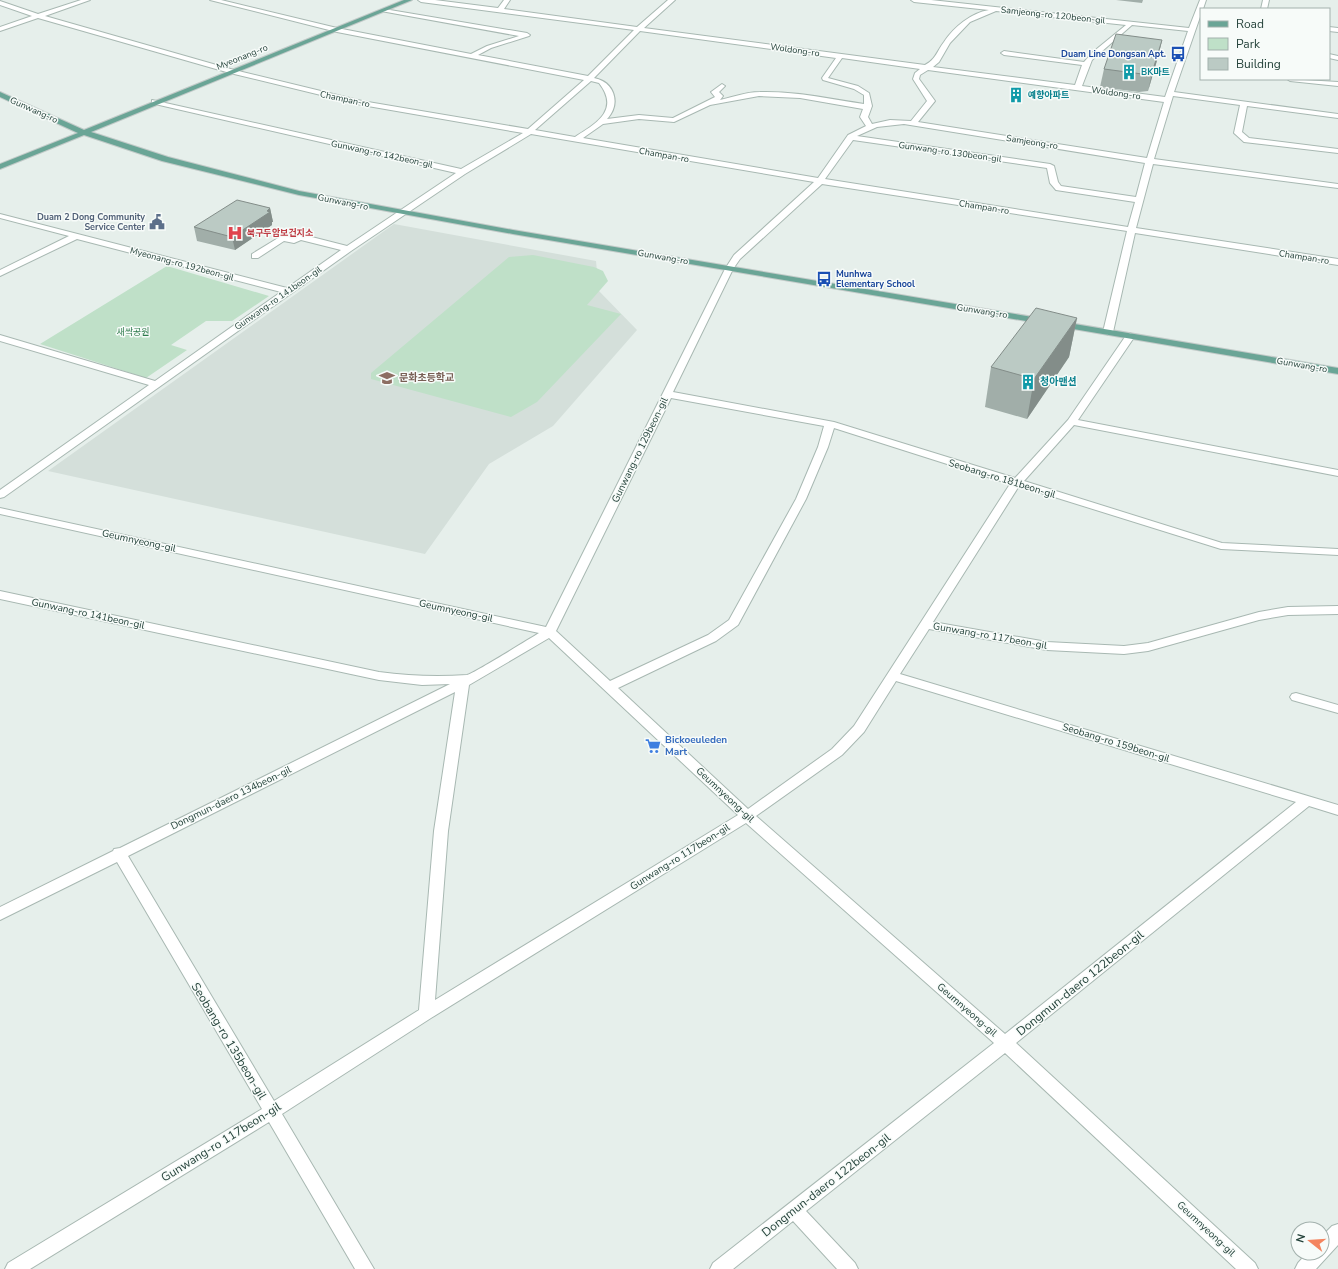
<svg xmlns="http://www.w3.org/2000/svg" width="1338" height="1269" font-family="'Nunito Sans','Noto Sans KR',sans-serif">
	<style>
		.built { fill: #d4dfda }
		.green { fill: #bfe0c8 }
		.lines { fill: none; stroke-linecap: round; stroke-linejoin: round }
		.minor-casing { stroke: #a8b8b2; stroke-width: 2 }
		.major-casing { stroke: #c2cac8; stroke-width: 2 }
		.minor { fill: #fff; fill-rule: evenodd }
		.major { fill: #6aa596; fill-rule: evenodd }
		.wall { fill: #a1aea9 }
		.shaded-wall { fill: #838d89 }
		.building { fill: #bbcac4; stroke: #838d89 }
		.labels { text-anchor: middle; dominant-baseline: central; stroke-width: 3; stroke-linejoin: round; paint-order: stroke }
		.far-street-label { font-size: 9px; fill: #24423a; stroke: #f7fbf9 }
		.far-transit-label { font-size: 9px; font-weight: bold; fill: #164399; stroke: #f7fbf9; text-anchor: end }
		.far-culture-label { font-size: 9px; font-weight: bold; fill: #0d838f; stroke: #f7fbf9; text-anchor: start }
		.far-service-label { font-size: 9px; font-weight: bold; fill: #4e5e75; stroke: #f7fbf9; text-anchor: end }
		.far-health-label { font-size: 9px; font-weight: bold; fill: #be3a42; stroke: #f7fbf9; text-anchor: start }
		.far-park-label { font-size: 9px; fill: #2d7a4b; stroke: #f7fbf9 }
		.education-label { font-size: 10px; font-weight: bold; fill: #785e54; stroke: #f7fbf9; text-anchor: start }
		.culture-label { font-size: 10px; font-weight: bold; fill: #0d838f; stroke: #f7fbf9; text-anchor: start }
		.street-label { font-size: 10px; fill: #24423a; stroke: #f7fbf9 }
		.shop-label { font-size: 10px; font-weight: bold; fill: #366cbe; stroke: #f7fbf9; text-anchor: start }
		.near-street-label { font-size: 12px; fill: #24423a; stroke: #f7fbf9 }
	</style>
	<rect width="100%" height="100%" fill="#e6efeb"/>
	<path class="built" d="M394,224l202,37 3,30 38,39 -84,96 -64,38 -64,90 -377,-83z"/>
	<g class="green">
		<path d="M533,255l61,12 9,4 5,10 -21,24 34,9 -84,88 -26,15 -140,-38v-6l138,-116z"/>
		<path d="M167,266l102,30 -37,25h-26l-35,24 16,5 -41,28 -106,-34z"/>
	</g>
	<g class="lines">
		<defs>
			<g id="minor">
				<path d="M81,0h9l-45,16 189,54 128,31 166,28 56,-49 -247,-48 -127,-32h11l116,28 134,26 16,-8 32,-10 -138,-25 3,-2 143,24 3,2 -1,1 -38,12 -13,7 110,21 46,-46 -213,-28 -3,-2h17l63,8 6,-8h6l-6,9 133,18 31,-27h7l-31,28 281,37c11,-6 12,-14 19,-23 10,-15 27,-29 45,-32l-75,-8 -3,-2h20l258,28 11,-28h6l-3,9h-2v5l-27,78 164,22v4l-91,-12 -5,26 7,6 89,11v4l-94,-11 -10,-9 6,-28 -67,-9 -19,63 184,25v4l-185,-24 -17,64 202,31v6l-203,-32 -22,99 -5,3 -5,-3 24,-101 -305,-47 -82,75 -7,10 -60,123 161,30 181,56 53,-58 59,-86 3,-1 5,3 -57,84 260,50v6l-264,-51 -50,56 198,62 116,6v6l-117,-6 -202,-63 -86,136 114,20 77,4 24,-3 111,-31 29,-5 50,-1v8l-50,1 -29,5 -111,31 -24,3 -77,-4 -118,-21 -29,45 438,131v10l-29,-9 -293,237 239,220 3,6h-22l-231,-216 -199,158 49,52 3,6h-21l-44,-48 -60,48h-23l3,-6 281,-220 -248,-220 -315,195 -149,96 92,155h-19l-86,-147 -239,147h-25l3,-6 254,-154 -145,-247 -117,58v-13l113,-56 1,-2 6,-1 330,-164 -28,1 -43,-5 -379,-81v-8l379,81c30,4 58,5 88,3 6,-1 62,-36 72,-42l-539,-119v-6l546,119 179,-358 9,-14 80,-73 -283,-48 -66,40 -114,77 -347,246 -4,1v-8l149,-105 -149,-44v-6l155,46 126,-89 -204,-53 -77,37v-6l69,-34 -69,-18v-4l287,74 54,-38 -40,-10 -7,3 -10,-2 -26,17h-6v-4l31,-19 10,2 7,-3 47,12 109,-73 -301,-69h-3v-4l309,69 62,-36 -161,-28 -132,-32 -192,-55 -38,13v-4l32,-11 -32,-11v-4l38,13zM996,11l130,14 -33,27 -9,10 -80,-11 -3,2 3,2 78,10 -7,20 -142,-18 6,-5 11,-19 20,-21zM1132,25l56,6 -23,66 -83,-11 10,-26zM640,31l196,27 -14,20 1,2 31,9 10,6v9c-34,-5 -69,-13 -104,-12 -14,0 -27,5 -40,8l3,-4 -4,-4 6,-6 -3,-2 -11,8 4,5 -42,21 -34,-3 -32,4c14,-15 8,-37 -13,-41zM842,58l78,11 -5,4 -2,6 14,22 -16,20 -21,-1 -18,4 -4,-7 4,-11 -3,-13 -11,-7 -30,-8zM928,70l236,32 -17,56 -229,-36 17,-21 -16,-22 1,-4zM591,81l8,2c21,27 -2,40 -24,54l-40,-7zM759,96l41,2 63,11 -3,8 6,9 -18,9 -30,43 -235,-40 20,-14 36,-5 35,3 36,-17zM904,124l241,39 -9,34 -75,-11 -3,-4 -4,-16 -4,-2 -193,-28 20,-9zM853,140l194,28 3,15 6,7 79,12 -7,25 -303,-48zM671,398l153,28 -6,21 -22,52 -67,121 -21,15 -98,46 -54,-50zM834,428l176,56 -156,242 -22,23 -84,60 -130,-121 98,-47 22,-16 68,-126 22,-52zM549,638l189,177 -303,185 13,-169 21,-146zM896,681l400,121 -291,232 -249,-218 86,-61 22,-23zM455,692l-21,139 -15,179 -145,91 -146,-245z"/>
				<path d="M1263,0h6l-2,9h-6z"/>
				<path d="M1329,27l9,1v4l-9,-1z"/>
				<path d="M1329,54l9,2v4l-9,-2z"/>
				<path d="M1287,79l51,3v4l-48,-5z"/>
				<path d="M1296,693l42,12v8l-46,-13 -2,-3 2,-3z"/>
				<path d="M1338,1224v21l-22,24h-21l3,-6 9,-10h15v-17l10,-10z"/>
			</g>
			<path id="major" d="M404,0h8l-321,132 77,25 131,34 214,39 825,138v6l-825,-140 -214,-39 -137,-34 -78,-26 -84,34v-5l78,-31 -78,-36v-5l84,38z"/>
		</defs>
		<use href="#minor" class="minor-casing"/>
		<use href="#major" class="major-casing"/>
		<use href="#minor" class="minor"/>
		<use href="#major" class="major"/>
	</g>
	<g class="wall">
		<path d="M1116,0h27l-1,3z"/>
		<path d="M1162,40l-4,17 -10,34 -9,1 -39,-5 4,-18z"/>
		<path d="M270,208l3,14h-1v3l-37,25 -38,-9 -3,-14z"/>
		<path d="M1077,318l-8,39 -42,62 -42,-12 6,-40z"/>
	</g>
	<g class="shaded-wall">
		<path d="M1162,40l-4,17 -10,34 4,-18z"/>
		<path d="M270,208l3,14h-1v3l-37,25 -3,-13z"/>
		<path d="M1077,318l-8,39 -42,62 7,-40z"/>
	</g>
	<g class="building">
		<path d="M1116,34l46,6 -10,33 -10,1 -38,-5z"/>
		<path d="M237,200l33,8 -3,3 3,1 -38,25 -38,-10z"/>
		<path d="M1036,308l41,10 -43,61 -43,-12z"/>
	</g>
	<defs>
		<symbol id="bus-bare" viewBox="-9 -9 18 18"><path d="M-5-6H5V4H4V6H2V4H-2V6H-4V4H-5ZM-3.5-4V0h7V-4ZM-3.5 1.2v1.5H-2V1.2ZM2 1.2v1.5H3.5V1.2Z" fill="#1a4fb4" stroke="#f7fbf9" stroke-width="2.5" paint-order="stroke"/></symbol>
		<symbol id="building-bare" viewBox="-9 -9 18 18"><path d="M-4-6H4V6H1V3H-1V6H-4ZM-2.5-4.3h1.7v1.8h-1.7ZM.8-4.3h1.7v1.8H.8ZM-2.5-1h1.7V.8h-1.7ZM.8-1h1.7V.8H.8Z" fill="#0f9aa8" stroke="#f7fbf9" stroke-width="2.5" paint-order="stroke"/></symbol>
		<symbol id="civic-bare" viewBox="-9 -9 18 18"><path d="M-.6-6.5H3V-4.5H.6V-3L4-1V1h2V6H-6V1h2V-1L-.6-3ZM-1.2 2.5V6h2.4V2.5Z" fill="#5c6f8a" stroke="#f7fbf9" stroke-width="2.5" paint-order="stroke"/></symbol>
		<symbol id="hospital-bare" viewBox="-9 -9 18 18"><path d="M-5-5h3v3.5h4V-5h3V5h-3V1.5h-4V5h-3Z" fill="#e0444e" stroke="#f7fbf9" stroke-width="2.5" paint-order="stroke"/></symbol>
		<symbol id="school-bare" viewBox="-9 -9 18 18"><path d="M0-5L7-2L0 1L-7-2ZM-4 1L0 2.5L4 1V4Q0 6-4 4Z" fill="#8d6e63" stroke="#f7fbf9" stroke-width="2.5" paint-order="stroke"/></symbol>
		<symbol id="supermarket-bare" viewBox="-9 -9 18 18"><path d="M-6-5.5h2.5l.6 2H6L4.5 2H-2.5L-4.4-4H-6ZM-1.5 3.2a1.3 1.3 0 1 0 .1 0ZM3 3.2a1.3 1.3 0 1 0 .1 0Z" fill="#3f7fe0" stroke="#f7fbf9" stroke-width="2.5" paint-order="stroke"/></symbol>
	</defs>
	<g fill-rule="evenodd">
		<use href="#bus-bare" x="1167" y="43" width="22" height="22"/>
		<use href="#building-bare" x="1118" y="61" width="22" height="22"/>
		<use href="#building-bare" x="1005" y="84" width="22" height="22"/>
		<use href="#civic-bare" x="146" y="211" width="22" height="22"/>
		<use href="#hospital-bare" x="224" y="222" width="22" height="22"/>
		<use href="#bus-bare" x="813" y="268" width="22" height="22"/>
		<use href="#school-bare" x="376" y="367" width="22" height="22"/>
		<use href="#building-bare" x="1017" y="371" width="22" height="22"/>
		<use href="#supermarket-bare" x="642" y="735" width="22" height="22"/>
	</g>
	<g class="labels">
		<g class="far-street-label">
			<text transform="translate(1053 15) rotate(6)">Samjeong-ro 120beon-gil</text>
			<text transform="translate(795 50) rotate(8)">Woldong-ro</text>
			<text transform="translate(242 57) rotate(-22)">Myeonang-ro</text>
			<text transform="translate(1116 93) rotate(8)">Woldong-ro</text>
			<text transform="translate(345 99) rotate(12)">Champan-ro</text>
			<text transform="translate(34 110) rotate(24)">Gunwang-ro</text>
			<text transform="translate(1032 142) rotate(9)">Samjeong-ro</text>
			<text transform="translate(950 152) rotate(8)">Gunwang-ro 130beon-gil</text>
			<text transform="translate(382 154) rotate(12)">Gunwang-ro 142beon-gil</text>
			<text transform="translate(664 155) rotate(10)">Champan-ro</text>
			<text transform="translate(343 202) rotate(11)">Gunwang-ro</text>
			<text transform="translate(984 207) rotate(9)">Champan-ro</text>
			<text transform="translate(663 257) rotate(10)">Gunwang-ro</text>
			<text transform="translate(1304 257) rotate(9)">Champan-ro</text>
			<text transform="translate(182 264) rotate(15)">Myeonang-ro 192beon-gil</text>
			<text transform="translate(278 298) rotate(-35)">Gunwang-ro 141beon-gil</text>
			<text transform="translate(982 311) rotate(9)">Gunwang-ro</text>
			<text transform="translate(1302 365) rotate(10)">Gunwang-ro</text>
		</g>
		<g class="far-transit-label">
			<text x="1166" y="54">Duam Line Dongsan Apt.</text>
			<text x="836" y="274" text-anchor="start">Munhwa<tspan x="836" dy="10">Elementary School</tspan></text>
		</g>
		<g class="far-culture-label">
			<text x="1141" y="72">BK마트</text>
			<text x="1028" y="95">예향아파트</text>
		</g>
		<g class="far-service-label">
			<text x="145" y="217">Duam 2 Dong Community<tspan x="145" dy="10">Service Center</tspan></text>
		</g>
		<g class="far-health-label">
			<text x="247" y="233">북구두암보건지소</text>
		</g>
		<g class="far-park-label">
			<text x="133" y="332">새싹공원</text>
		</g>
		<g class="education-label">
			<text x="399" y="378">문화초등학교</text>
		</g>
		<g class="culture-label">
			<text x="1040" y="382">청아맨션</text>
		</g>
		<g class="street-label">
			<text transform="translate(640 450) rotate(-64)">Gunwang-ro 129beon-gil</text>
			<text transform="translate(1002 479) rotate(17)">Seobang-ro 181beon-gil</text>
			<text transform="translate(139 541) rotate(12)">Geumnyeong-gil</text>
			<text transform="translate(456 611) rotate(12)">Geumnyeong-gil</text>
			<text transform="translate(88 614) rotate(12)">Gunwang-ro 141beon-gil</text>
			<text transform="translate(990 636) rotate(10)">Gunwang-ro 117beon-gil</text>
			<text transform="translate(1116 743) rotate(17)">Seobang-ro 159beon-gil</text>
			<text transform="translate(725 795) rotate(43)">Geumnyeong-gil</text>
			<text transform="translate(231 798) rotate(-26)">Dongmun-daero 134beon-gil</text>
			<text transform="translate(680 857) rotate(-32)">Gunwang-ro 117beon-gil</text>
			<text transform="translate(967 1010) rotate(41)">Geumnyeong-gil</text>
			<text transform="translate(1206 1229) rotate(43)">Geumnyeong-gil</text>
		</g>
		<g class="shop-label">
			<text x="665" y="740">Bickoeuleden<tspan x="665" dy="12">Mart</tspan></text>
		</g>
		<g class="near-street-label">
			<text transform="translate(1080 983) rotate(-39)">Dongmun-daero 122beon-gil</text>
			<text transform="translate(229 1041) rotate(59)">Seobang-ro 135beon-gil</text>
			<text transform="translate(221 1142) rotate(-32)">Gunwang-ro 117beon-gil</text>
			<text transform="translate(826 1185) rotate(-38)">Dongmun-daero 122beon-gil</text>
		</g>
	</g>
	<rect x="1200" y="8" width="130" height="72" fill="#f7fbf9" stroke="#a3b1ad"/>
	<rect x="1208" y="21" width="20" height="6" fill="#6aa596" stroke="#a3b1ad"/>
	<text x="1236" y="28" font-size="12" fill="#24423a">Road</text>
	<rect x="1208" y="38" width="20" height="12" fill="#bfe0c8" stroke="#a3b1ad"/>
	<text x="1236" y="48" font-size="12" fill="#24423a">Park</text>
	<rect x="1208" y="58" width="20" height="12" fill="#bbcac4" stroke="#a3b1ad"/>
	<text x="1236" y="68" font-size="12" fill="#24423a">Building</text>
	<g transform="translate(1310 1241) rotate(287)"><circle r="19" fill="#f7fbf9" stroke="#a3b1ad"/>
	<path d="M0-3L7 15L0 10L-7 15Z" fill="#f4845f"/>
	<text y="-6" font-size="11" font-weight="bold" text-anchor="middle" fill="#24423a">N</text>
	</g>
</svg>
